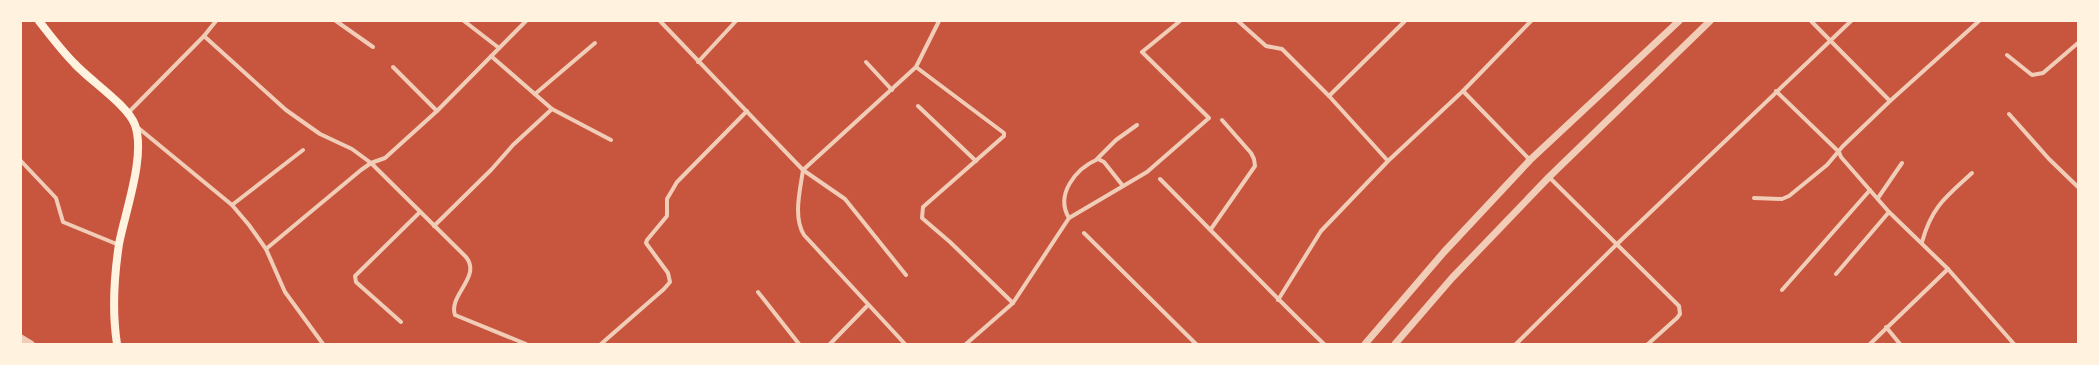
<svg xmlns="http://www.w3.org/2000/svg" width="2099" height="365" font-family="'Golos Text',sans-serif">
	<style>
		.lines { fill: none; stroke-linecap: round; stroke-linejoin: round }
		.minor { stroke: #f1ccb7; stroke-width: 4 }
		.tertiary { stroke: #f1ccb7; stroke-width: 7 }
		.secondary { stroke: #fff3e0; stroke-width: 8 }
	</style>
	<rect width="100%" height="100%" fill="#c8553d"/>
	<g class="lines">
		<g class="minor">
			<path d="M216,21l-12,15 82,74 34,24 32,15 19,14 95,94c16,20 -18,38 -11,58l71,29"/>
			<path d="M336,21l37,26"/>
			<path d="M464,21l35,27"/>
			<path d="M660,21l143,149 42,29 61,76"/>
			<path d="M1238,21l28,25 16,3 47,47 59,65"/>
			<path d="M1811,21l79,80"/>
			<path d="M2007,55l25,20 11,-2 35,-30"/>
			<path d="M491,56l61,53"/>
			<path d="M698,62l38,-41"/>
			<path d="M866,62l26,28"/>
			<path d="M393,67l44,44"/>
			<path d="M916,67l88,66v3l-81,71 -1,11 28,24 63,61"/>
			<path d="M1463,91l67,69"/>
			<path d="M1776,91l63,61 2,5 48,55 59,57 66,75"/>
			<path d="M535,94l60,-51"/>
			<path d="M1329,96l76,-75"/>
			<path d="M918,106l58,55"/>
			<path d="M128,113l76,-77"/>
			<path d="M2009,114l40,45 29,28"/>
			<path d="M136,126l96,79 17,20 17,24 19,43 38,52"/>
			<path d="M1097,159l19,-19 21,-15"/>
			<path d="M21,161l35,37 7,24 56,23"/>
			<path d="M803,170c-3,21 -10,47 1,65l101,109"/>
			<path d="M803,170l113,-103 23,-46"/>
			<path d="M1549,177l130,129 1,8 -3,4 -29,26"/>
			<path d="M1160,179c55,55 108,111 164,165"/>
			<path d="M1754,198l28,1 7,-3 38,-31 16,-19 47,-45 89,-80"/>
			<path d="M1878,198l24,-35"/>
			<path d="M232,205l71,-55"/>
			<path d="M1069,218c-14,-23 6,-49 29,-59l6,3 19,24"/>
			<path d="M434,226l57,-56 22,-25 39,-36 59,31"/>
			<path d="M1211,229l44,-63 -1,-7 -3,-6 -29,-33"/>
			<path d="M1084,233l112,111"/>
			<path d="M1922,242c10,-36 24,-45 50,-69"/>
			<path d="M266,249l95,-79 10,-7 14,-5 52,-47 89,-90"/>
			<path d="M1836,274l53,-62"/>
			<path d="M1782,290l88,-100"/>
			<path d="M758,292l41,52"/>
			<path d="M1278,300l43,-69 67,-70 75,-70 68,-70"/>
			<path d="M401,322l-45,-40 -1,-6 65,-64"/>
			<path d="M1886,327l14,17"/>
			<path d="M601,344l63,-55 6,-7 -2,-9 -22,-30 1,-3 20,-24v-17l10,-17 70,-71"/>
			<path d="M830,344l38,-39"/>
			<path d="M966,344l47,-41 56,-85 78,-46 62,-54 -67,-66 38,-31"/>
			<path d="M1516,344l100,-99 235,-224"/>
			<path d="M1870,344l78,-75"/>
		</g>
		<g class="tertiary">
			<path d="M21,338l10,6"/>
			<path d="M1365,344l79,-92 86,-92 149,-139"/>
			<path d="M1395,344l57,-66 97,-101 161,-156"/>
		</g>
		<path class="secondary" d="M39,21c11,14 22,29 35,42 15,17 54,42 61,62 11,31 -10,87 -16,119 -5,33 -7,68 -2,100"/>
	</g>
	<rect width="2099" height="365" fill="none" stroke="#fff3e0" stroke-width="44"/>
</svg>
